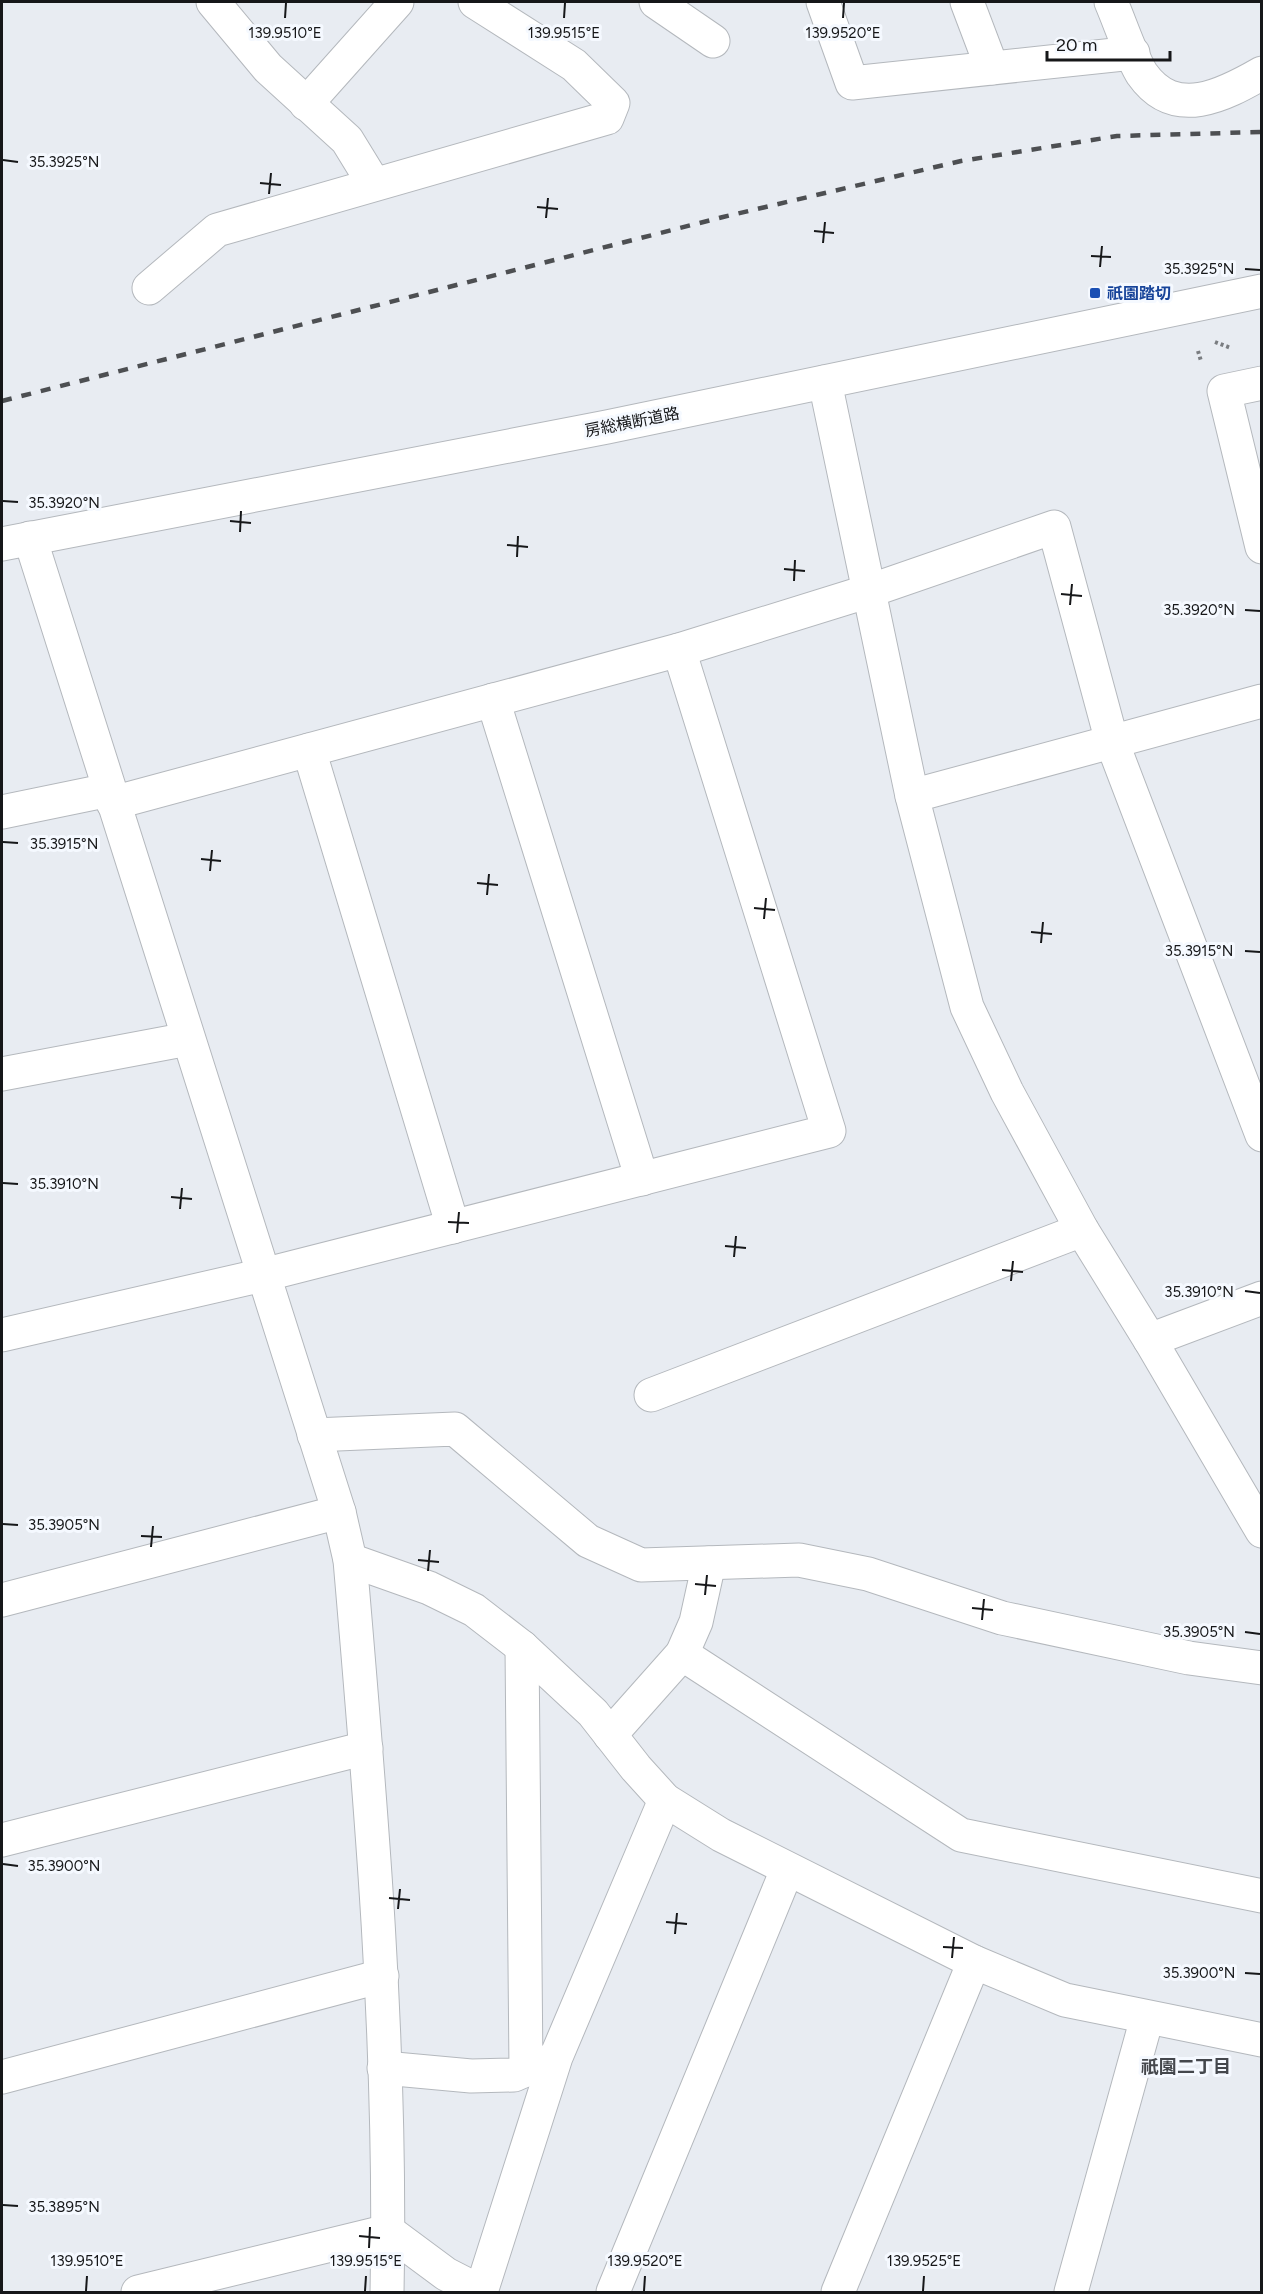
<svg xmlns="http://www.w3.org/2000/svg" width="1263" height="2294" font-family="Figtree,'Noto Sans JP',sans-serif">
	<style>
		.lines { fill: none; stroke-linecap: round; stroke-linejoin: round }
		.minor-casing { stroke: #b4b8bd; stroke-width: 35 }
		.highway-casing { stroke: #b4b8bd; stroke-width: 35 }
		.path { stroke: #7a7d81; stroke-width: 4; stroke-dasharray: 3 3; stroke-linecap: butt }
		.minor { stroke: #fff; stroke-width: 33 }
		.highway { stroke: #fff; stroke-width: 33 }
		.rail { stroke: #4d4f52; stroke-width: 4.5; stroke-dasharray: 10 10; stroke-linecap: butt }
		.ticks { fill: none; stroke: #161719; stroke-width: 2 }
		.transit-dot { fill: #1a4fb4; stroke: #f5f9ff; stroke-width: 2 }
		.labels { text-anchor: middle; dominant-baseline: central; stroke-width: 6; stroke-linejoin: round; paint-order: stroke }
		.transit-label { font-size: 16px; font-weight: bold; fill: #164399; stroke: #f5f9ff; text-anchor: start }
		.street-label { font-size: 16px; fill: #161719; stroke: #f5f9ff }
		.neighbourhood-label { font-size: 18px; font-weight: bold; fill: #44474c; stroke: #f5f9ff }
		.ticks-label { font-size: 15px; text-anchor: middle; fill: #161719; stroke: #f5f9ff; stroke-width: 6; stroke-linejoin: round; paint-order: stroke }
	</style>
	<rect width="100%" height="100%" fill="#e8ecf2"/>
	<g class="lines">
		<defs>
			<g id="minor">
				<path d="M213,2l55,66 79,72 27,44"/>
				<path d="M656,2l57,39"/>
				<path d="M823,2l29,81 281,-30"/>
				<path d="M967,2l25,66"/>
				<path d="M1111,2c8,18 21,57 31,72 33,47 82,21 120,-1"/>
				<path d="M306,104l91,-102"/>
				<path d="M149,288l68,-58 390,-112 6,-15 -39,-38 -99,-63"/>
				<path d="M825,382l87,414 55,211 40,85 75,138 68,110 112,191"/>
				<path d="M1262,383l-38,8 38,156"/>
				<path d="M30,538l309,974 11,48c21,244 42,488 37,732"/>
				<path d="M493,700l149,479"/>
				<path d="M309,750l144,477"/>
				<path d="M912,796l350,-95"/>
				<path d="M113,803l566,-153 190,-59 185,-64 58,215 150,393"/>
				<path d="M2,812l107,-22"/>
				<path d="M2,1074l186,-35"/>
				<path d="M2,1335l261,-60 566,-144 -150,-481"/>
				<path d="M1150,1340l112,-42"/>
				<path d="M651,1395l431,-165"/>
				<path d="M314,1435l141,-6 133,112 53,24 158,-5 69,14 134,44 187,40 73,10"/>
				<path d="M350,1560l79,28 45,22 48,37 71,66 43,55 29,32 56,35 253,127 91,38 197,40"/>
				<path d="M2,1600l337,-88"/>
				<path d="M522,1647l4,423"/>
				<path d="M682,1654l279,181 301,61"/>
				<path d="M610,1735l72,-81 14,-32 13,-59"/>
				<path d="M2,1840l364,-92"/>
				<path d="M384,2068l87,8 43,-1 30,-13"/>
				<path d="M2,2077l380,-101"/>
				<path d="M138,2292l250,-61 58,43 35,18"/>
				<path d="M481,2292l75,-235 109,-257"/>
				<path d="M613,2292l174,-422"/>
				<path d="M838,2292l136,-330"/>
				<path d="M1071,2292l76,-274"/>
			</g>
			<path id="highway" d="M2,544l605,-117 655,-136"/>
		</defs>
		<use href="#minor" class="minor-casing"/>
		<use href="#highway" class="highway-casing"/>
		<g class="path">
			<path d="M1215,342l16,6"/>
			<path d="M1198,351l3,10"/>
		</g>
		<use href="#minor" class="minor"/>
		<use href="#highway" class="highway"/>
		<path class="rail" d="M2,401l721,-184 238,-56 156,-25 145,-4"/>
	</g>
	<path class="ticks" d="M285,18l1,-15M564,18l1,-15M843,18l1,-15M3,160l15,2M260,183l21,2M269,194l2,-21M537,207l21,2M546,218l2,-20M814,231l20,2M823,243l2,-21M1091,256l20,1M1100,267l2,-21M1245,269l15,1M3,501l15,1M230,521l21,2M240,532l1,-21M507,545l21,2M517,557l1,-21M784,569l21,2M794,581l1,-21M1061,594l21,2M1070,605l2,-21M1245,610l15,1M3,842l15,1M201,859l20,2M210,871l2,-21M477,883l21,2M487,895l2,-21M754,908l21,2M764,919l2,-21M1031,932l21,2M1041,943l2,-21M1245,951l15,1M3,1183l15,1M171,1197l21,2M180,1209l2,-21M448,1222l21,1M457,1233l2,-21M725,1246l21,2M734,1257l2,-21M1002,1270l21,2M1011,1281l2,-20M1245,1291l15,2M3,1524l15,1M141,1536l21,1M151,1547l2,-21M418,1560l21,2M428,1571l2,-21M695,1584l21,2M705,1595l2,-20M972,1608l21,2M982,1620l2,-21M1245,1632l15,2M3,1864l15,2M389,1898l21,2M398,1909l2,-20M666,1922l21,2M675,1934l2,-21M943,1947l20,1M952,1958l2,-21M1245,1973l15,1M3,2205l15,1M359,2236l21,2M369,2248l1,-21M86,2291l1,-15M365,2291l1,-15M644,2291l1,-15M923,2291l1,-15"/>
	<rect class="transit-dot" x="1089" y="287" width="12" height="12" rx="3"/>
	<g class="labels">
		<g class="transit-label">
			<text x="1107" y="293">祇園踏切</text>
		</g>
		<g class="street-label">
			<text transform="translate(632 422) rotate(-11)">房総横断道路</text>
		</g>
		<g class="neighbourhood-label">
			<text x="1186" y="2067">祇園二丁目</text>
		</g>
	</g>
	<g class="ticks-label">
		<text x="285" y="38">139.9510°E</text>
		<text x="564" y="38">139.9515°E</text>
		<text x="843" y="38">139.9520°E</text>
		<text x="64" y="167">35.3925°N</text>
		<text x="1199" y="274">35.3925°N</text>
		<text x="64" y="508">35.3920°N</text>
		<text x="1199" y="615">35.3920°N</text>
		<text x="64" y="849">35.3915°N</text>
		<text x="1199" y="956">35.3915°N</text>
		<text x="64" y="1189">35.3910°N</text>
		<text x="1199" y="1297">35.3910°N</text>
		<text x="64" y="1530">35.3905°N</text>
		<text x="1199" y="1637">35.3905°N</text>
		<text x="64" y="1871">35.3900°N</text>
		<text x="1199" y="1978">35.3900°N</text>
		<text x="64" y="2212">35.3895°N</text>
		<text x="87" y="2266">139.9510°E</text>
		<text x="366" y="2266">139.9515°E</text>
		<text x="645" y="2266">139.9520°E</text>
		<text x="924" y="2266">139.9525°E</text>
	</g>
	<rect width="1263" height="2294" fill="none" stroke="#161719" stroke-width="6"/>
	<path d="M1047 51v9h123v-9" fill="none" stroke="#161719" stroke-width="3"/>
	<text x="1056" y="51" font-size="18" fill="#161719" stroke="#f5f9ff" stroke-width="4.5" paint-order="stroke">20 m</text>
</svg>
